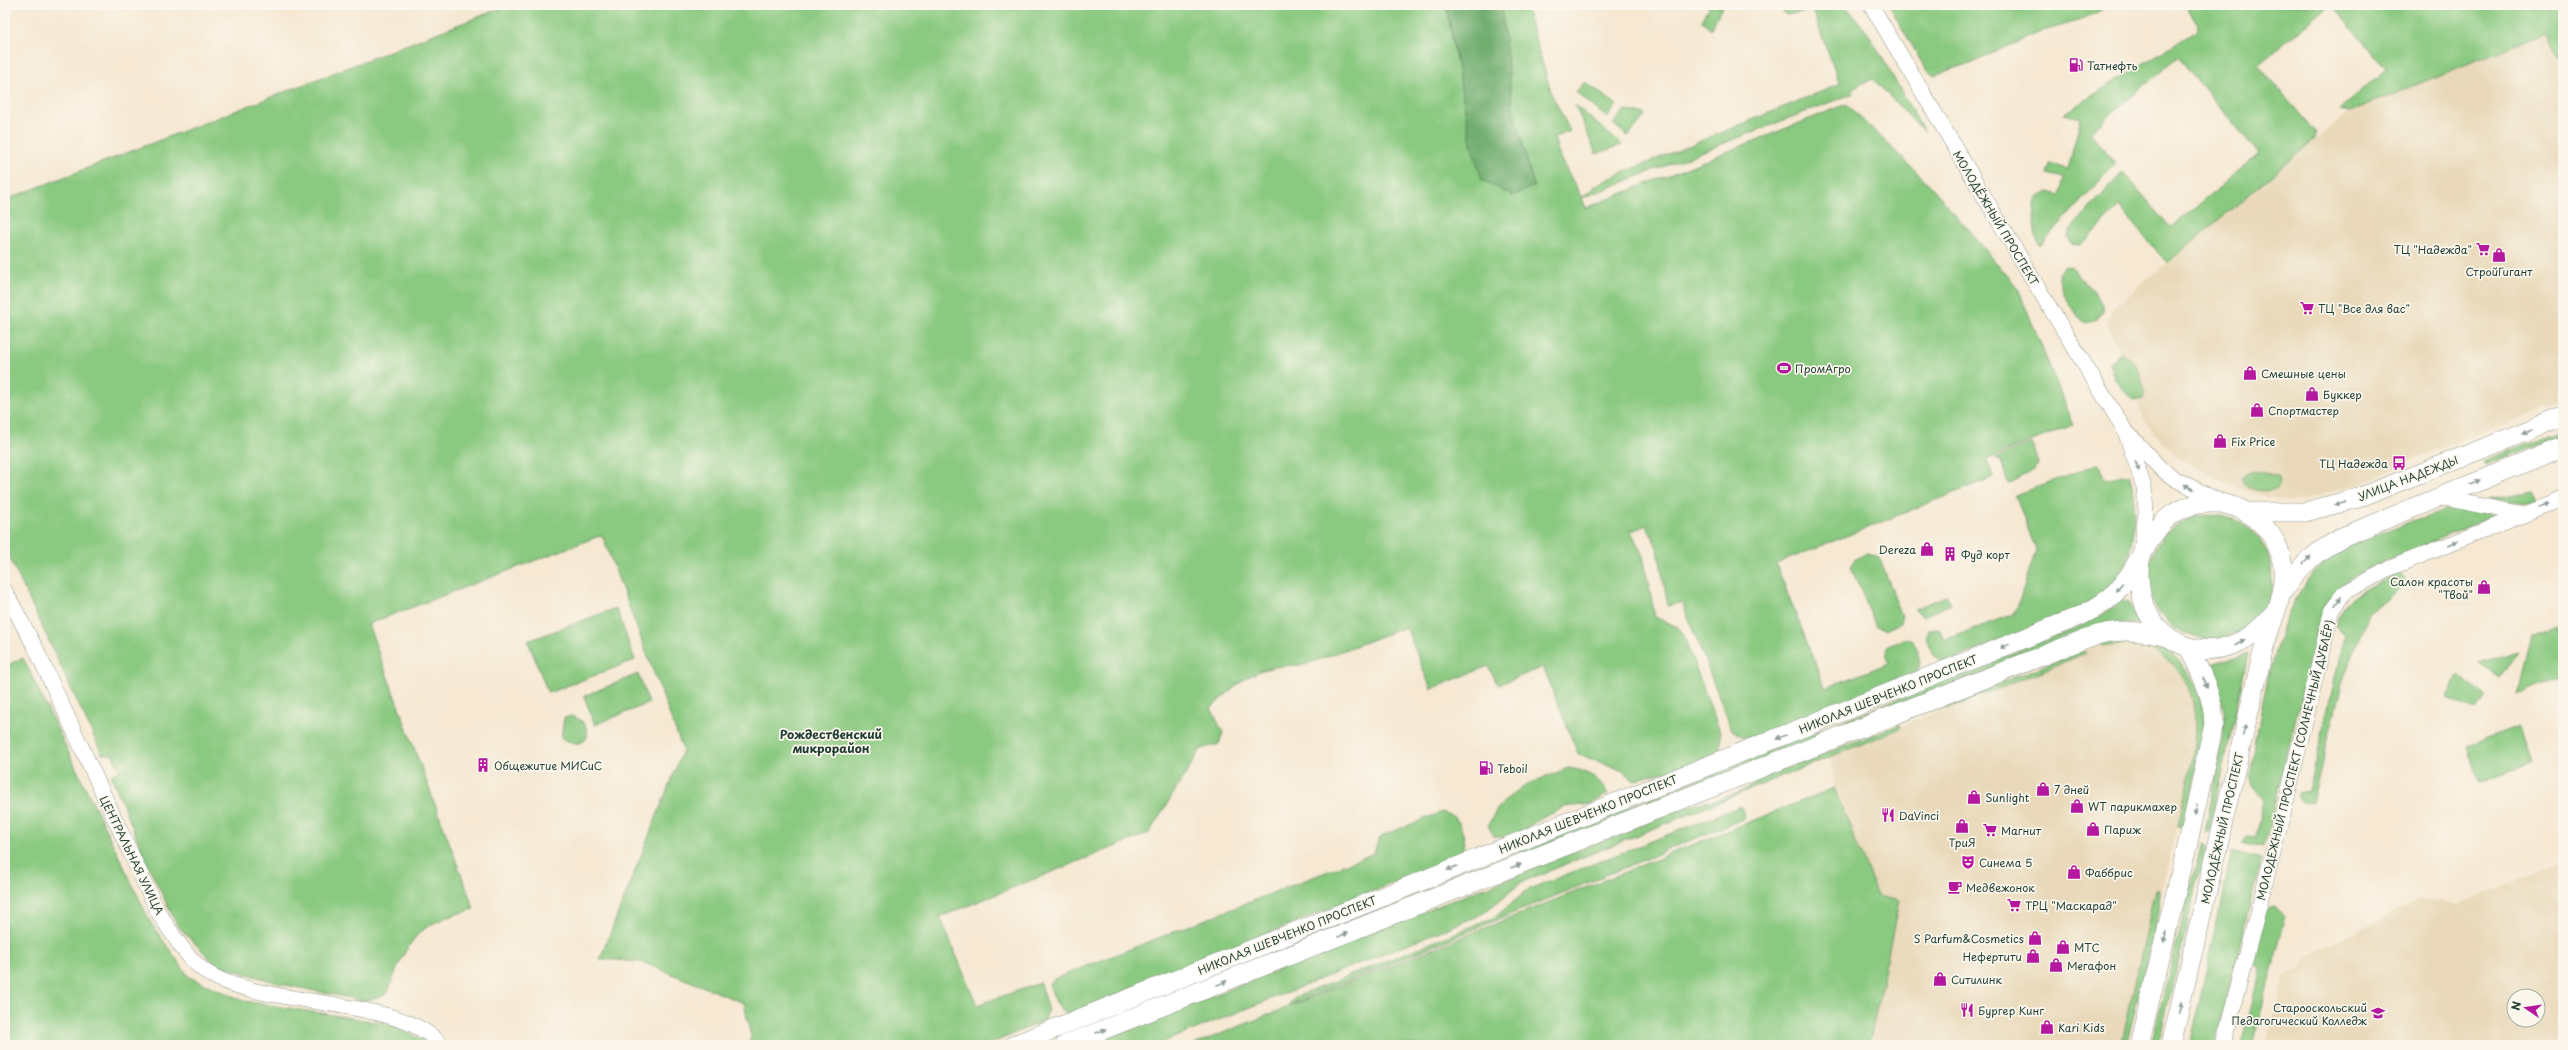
<svg xmlns="http://www.w3.org/2000/svg" width="2568" height="1050" font-family="'Playpen Sans',sans-serif">
	<style>
		.built { fill: #e9d9ba; fill-rule: evenodd }
		.green { fill: #8ac980; stroke: #54835a }
		.forest { fill: #6fad6e; stroke: #477551 }
		.lines { fill: none; stroke-linecap: round; stroke-linejoin: round }
		.minor-casing { stroke: #8a9284; stroke-width: 16 }
		.major-casing { stroke: #8a9284; stroke-width: 20 }
		.minor { stroke: #fff; stroke-width: 15 }
		.major { stroke: #fff; stroke-width: 19 }
		.oneway { fill: #8f9e9a }
		.labels { text-anchor: middle; dominant-baseline: central; stroke-width: 3.5; stroke-linejoin: round; paint-order: stroke }
		.poi-label { font-size: 11px; fill: #1f3d34; stroke: #fbf7ec; text-anchor: start }
		.street-label { font-size: 11px; fill: #1f3d34; stroke: #fbf7ec }
		.neighbourhood-label { font-size: 12px; font-weight: bold; fill: #1f3d34; stroke: #fbf7ec }
	</style>
	<rect width="100%" height="100%" fill="#fbf7ec"/>
	<filter id="ink" filterUnits="userSpaceOnUse"><feTurbulence type="fractalNoise" baseFrequency=".025" numOctaves="2"/><feDisplacementMap in="SourceGraphic" scale="8" xChannelSelector="R" yChannelSelector="G"/><feConvolveMatrix kernelMatrix="1 2 1 2 8 2 1 2 1" color-interpolation-filters="sRGB"/></filter>
	<filter id="wash" filterUnits="userSpaceOnUse"><feTurbulence type="fractalNoise" baseFrequency=".012" numOctaves="4" result="noise"/><feDisplacementMap in="SourceGraphic" scale="16" xChannelSelector="R" yChannelSelector="G"/><feGaussianBlur stdDeviation="0.9" result="paint"/><feColorMatrix in="noise" values="0 0 0 0 0 0 0 0 0 0 0 0 0 0 0 0 0 1.4 0 .05"/><feComposite in="paint" operator="in"/></filter>
	<g filter="url(#wash)">
		<rect width="100%" height="100%" fill="#f6e8d3"/>
		<g class="built">
			<path d="M2546,32l17,29v341l-141,53 -57,27 -57,17 -19,3 -48,-11 -67,-36 -30,-35 -12,-42 -25,-55 7,-16 235,-195z"/>
			<path d="M2106,642h30l37,17 14,19 11,28 1,33 -76,306h-254l30,-144 -21,-5 -44,-108 -3,-34z"/>
			<path d="M2563,862v183h-297l19,-70 15,-6 6,-13 112,-56 40,4zM2514,996h24v24h-24z"/>
		</g>
		<g class="green">
			<path d="M509,5h937l26,143 62,38 -21,-77 -12,-104h24l27,90 18,36 -16,7 6,20 22,40 16,-14 24,-11 218,-89 -28,-74 -26,5 -8,-10h67l25,31 54,96 -52,-54 -21,12 3,3 -272,105 4,10 261,-104 84,82 87,102 55,137 -87,34 8,18 -218,87 49,124 64,-25 -3,-11 2,-7 18,-7 7,3c4,11 11,22 3,33l-158,63h-16l-10,-7 -50,-128 -14,4 -10,-56 -11,-25 -16,6 12,25 12,61 23,10 5,7 37,98c1,7 2,13 -2,19 -14,18 -63,20 -84,30l-10,-10 -46,-17 -35,-87 -45,18 -10,-19 -57,23 -25,-62 -102,38c-50,0 -58,12 -93,43l12,25 -4,11 -18,5 -52,84 -209,84 37,88 63,-22 8,28 -3,9 -57,25h-240l3,-8 -7,-34 -102,-41 -42,-3 83,-209 -81,-215 -234,89 106,285c-13,4 -26,7 -38,13 -29,13 -38,45 -49,72l-22,7 -84,-17 -66,-20 -38,-39 -31,-64 -35,-86 9,-5 -8,-16h-10l-97,-206v-348z"/>
			<path d="M1710,5h13l-12,24 -9,-8z"/>
			<path d="M1889,5h222l-33,16 -35,10 -76,33 -33,11 -8,-5z"/>
			<path d="M2186,5h144l-72,60 58,68 -1,6 -148,124 -48,-57 -38,39 -11,-1 -3,-6 4,-9 52,-57 48,56 88,-74 -81,-97 -88,75 25,32 -75,82c-8,-14 -6,-31 -4,-47l12,-7 12,3 4,-17 -17,-4 3,-10 18,5 13,-51 -18,-4 134,-84 2,-4z"/>
			<path d="M2332,5h231v56l-17,-29 -197,80 -10,-2 47,-41z"/>
			<path d="M1585,82l32,23 -10,13 -31,-26z"/>
			<path d="M1575,105l47,40 -26,9z"/>
			<path d="M1625,110l21,5 -18,21 -15,-12z"/>
			<path d="M2065,266l6,1 32,37v7l-9,10 -8,2c-14,-9 -26,-33 -28,-50z"/>
			<path d="M2120,352c14,6 28,32 23,47l-9,2c-11,-10 -21,-24 -24,-39z"/>
			<path d="M2563,430v5l-78,30 -2,-4z"/>
			<path d="M2032,443l6,21 -3,6 -27,14 -7,-23 -6,-3z"/>
			<path d="M2100,463l4,16 25,-5c9,31 9,76 -12,104 -9,13 -22,21 -35,29l-135,55c-15,-1 -16,-13 -21,-24l3,-8 10,-1 6,11 68,-26 4,-6 19,-58 -21,-55z"/>
			<path d="M2256,471l21,5 2,6 -2,6c-9,5 -26,3 -34,-4l-1,-8 6,-4z"/>
			<path d="M2533,491l5,10 -6,2 -44,-4z"/>
			<path d="M2458,509l30,4 5,3 -140,60c-16,11 -24,23 -32,41l-57,230 -22,-5 4,-6 10,1 8,-37 -10,-11 -4,-12c11,-64 24,-182 82,-221 31,-20 77,-33 112,-46z"/>
			<circle cx="2210" cy="577" r="62"/>
			<path d="M1868,553l11,4 23,59 -2,7 -15,7 -9,-3 -25,-60 4,-8z"/>
			<path d="M2398,573l10,10 -40,31 -26,70 -30,118 -11,1 -3,-4v-6l11,-2 36,-156 -10,-8c7,-32 37,-41 63,-54z"/>
			<path d="M1947,596l4,8 -28,12 -9,-7z"/>
			<path d="M2122,600l5,1 13,22h-33l-583,233 -4,-5 569,-229 10,-5z"/>
			<path d="M616,608l19,52 -87,33 -20,-52z"/>
			<path d="M2555,623l8,24v30l-45,18 14,-62z"/>
			<path d="M2111,639c17,1 33,1 48,7 28,13 48,52 45,82 -3,33 -14,66 -21,99l-5,-1c10,-50 38,-131 -12,-167 -20,-15 -40,-17 -64,-13l-3,-4z"/>
			<path d="M2083,650l3,3 -140,57 -1,-5z"/>
			<path d="M2518,651l-19,27 -20,-15z"/>
			<path d="M2248,654l-38,176 -5,3 18,-93 2,-25 -7,-30 -10,-19z"/>
			<path d="M23,658l128,265 38,54 55,24 145,23 31,14 6,7h-421v-379z"/>
			<path d="M638,674l11,29 -54,22 -11,-29z"/>
			<path d="M2458,675l29,22 -11,12 -29,-12z"/>
			<path d="M572,716c12,5 15,8 15,22 -8,9 -16,4 -26,0l3,-20z"/>
			<path d="M1900,724l1,4 -379,154 -37,30 -10,5 -319,128h-67l608,-242c26,-2 49,-12 70,-27z"/>
			<path d="M2519,727l12,37 -52,19 -12,-37z"/>
			<path d="M1568,768c20,3 30,8 40,26l-17,10 -26,3 -31,15 -16,13 -12,4 -12,-3 -6,-10c16,-37 46,-44 80,-58z"/>
			<path d="M1834,788l44,108 21,5 -30,144h-676z"/>
			<path d="M1741,806l4,12 -458,188 9,-9 199,-80 34,-28z"/>
			<path d="M1442,812l13,5c8,16 17,28 0,41l-379,153c-3,1 -7,2 -10,2 -8,-2 -15,-22 -17,-30l5,-4 320,-126 4,-13 6,-5z"/>
			<path d="M2202,842l4,4 -48,199h-7z"/>
			<path d="M2232,851l29,8 -46,186h-25z"/>
			<path d="M2156,889l4,1 -1,23 -33,132h-5z"/>
			<path d="M2274,906l12,10 -34,129h-11l20,-76 -10,-8 13,-48 5,-6z"/>
		</g>
		<path class="forest" d="M1446,5h55l12,104 21,77 -21,10 -31,-16 -10,-32z"/>
	</g>
	<g filter="url(#ink)">
		<g class="lines">
			<defs>
				<g id="minor">
					<path d="M1871,5l176,298 77,126 36,39 15,11 46,23"/>
					<path d="M2126,434l18,53 2,24 -5,42"/>
					<path d="M2438,497l86,17"/>
					<path d="M5,591l30,56 123,265c15,22 29,49 53,63 59,33 191,22 230,70"/>
					<path d="M2223,1045l60,-231 49,-205 12,-16 46,-25 173,-69"/>
				</g>
				<g id="major">
					<path d="M2246,512h59l53,-14 205,-81"/>
					<path d="M2140,560c-11,85 78,122 132,55"/>
					<path d="M2283,591c19,-28 31,-37 59,-54l221,-90"/>
					<path d="M1014,1045l1066,-429c12,-6 24,-12 33,-21 37,-36 37,-94 102,-92 17,0 37,10 49,23 36,40 13,77 0,121l-93,398"/>
					<path d="M1065,1045l1022,-407c31,-10 49,-8 81,-1"/>
					<path d="M2139,1045l51,-211 24,-111c-1,-28 -13,-50 -25,-75"/>
				</g>
			</defs>
			<use href="#minor" class="minor-casing"/>
			<use href="#major" class="major-casing"/>
			<use href="#minor" class="minor"/>
			<use href="#major" class="major"/>
		</g>
		<defs><path id="oneway-solid" d="M-6-.8H1V-3.2L6.5 0L1 3.2V.8H-6Z"/></defs>
		<g class="oneway">
			<use href="#oneway-solid" transform="translate(2527 431) rotate(158)"/>
			<use href="#oneway-solid" transform="translate(2137 466) rotate(69)"/>
			<use href="#oneway-solid" transform="translate(2475 482) rotate(-22)"/>
			<use href="#oneway-solid" transform="translate(2189 487) rotate(-152)"/>
			<use href="#oneway-solid" transform="translate(2340 503) rotate(165)"/>
			<use href="#oneway-solid" transform="translate(2543 506) rotate(-21)"/>
			<use href="#oneway-solid" transform="translate(2453 543) rotate(-21)"/>
			<use href="#oneway-solid" transform="translate(2307 560) rotate(-45)"/>
			<use href="#oneway-solid" transform="translate(2119 587) rotate(130)"/>
			<use href="#oneway-solid" transform="translate(2338 601) rotate(-55)"/>
			<use href="#oneway-solid" transform="translate(2240 642) rotate(-27)"/>
			<use href="#oneway-solid" transform="translate(2005 646) rotate(158)"/>
			<use href="#oneway-solid" transform="translate(2205 683) rotate(65)"/>
			<use href="#oneway-solid" transform="translate(2244 730) rotate(-77)"/>
			<use href="#oneway-solid" transform="translate(1781 737) rotate(158)"/>
			<use href="#oneway-solid" transform="translate(2196 810) rotate(103)"/>
			<use href="#oneway-solid" transform="translate(1516 866) rotate(-20)"/>
			<use href="#oneway-solid" transform="translate(1452 868) rotate(158)"/>
			<use href="#oneway-solid" transform="translate(1343 935) rotate(-22)"/>
			<use href="#oneway-solid" transform="translate(2165 937) rotate(104)"/>
			<use href="#oneway-solid" transform="translate(1222 983) rotate(-22)"/>
			<use href="#oneway-solid" transform="translate(2180 1007) rotate(-76)"/>
			<use href="#oneway-solid" transform="translate(1101 1031) rotate(-22)"/>
		</g>
	</g>
	<defs>
		<symbol id="fuel-bare" viewBox="-9 -9 18 18"><path d="M-5.5-6h7V0h2V4h1.3V-2.5L3-4.5l.8-.8L6-3V5H2.5V1h-1V6h-7ZM-4.2-4.7v3.2H.2V-4.7Z" fill="#b5179e" stroke="#fbf7ec" stroke-width="2.5" paint-order="stroke"/></symbol>
		<symbol id="supermarket-bare" viewBox="-9 -9 18 18"><path d="M-6-5.5h2.5l.6 2H6L4.5 2H-2.5L-4.4-4H-6ZM-1.5 3.2a1.3 1.3 0 1 0 .1 0ZM3 3.2a1.3 1.3 0 1 0 .1 0Z" fill="#b5179e" stroke="#fbf7ec" stroke-width="2.5" paint-order="stroke"/></symbol>
		<symbol id="shop-bare" viewBox="-9 -9 18 18"><path d="M-5-2.5h2.3a2.7 3.5 0 0 1 5.4 0H5L5.5 6h-11ZM-1.5-2.5h3a1.5 2.3 0 0 0-3 0Z" fill="#b5179e" stroke="#fbf7ec" stroke-width="2.5" paint-order="stroke"/></symbol>
		<symbol id="stadium-bare" viewBox="-9 -9 18 18"><path d="M0-5a6.5 5 0 1 0 0 10a6.5 5 0 1 0 0-10ZM-3.5-1.8h7v3.6h-7Z" fill="#b5179e" stroke="#fbf7ec" stroke-width="2.5" paint-order="stroke"/></symbol>
		<symbol id="bus-bare" viewBox="-9 -9 18 18"><path d="M-5-6H5V4H4V6H2V4H-2V6H-4V4H-5ZM-3.5-4V0h7V-4ZM-3.5 1.2v1.5H-2V1.2ZM2 1.2v1.5H3.5V1.2Z" fill="#b5179e" stroke="#fbf7ec" stroke-width="2.5" paint-order="stroke"/></symbol>
		<symbol id="building-bare" viewBox="-9 -9 18 18"><path d="M-4-6H4V6H1V3H-1V6H-4ZM-2.5-4.3h1.7v1.8h-1.7ZM.8-4.3h1.7v1.8H.8ZM-2.5-1h1.7V.8h-1.7ZM.8-1h1.7V.8H.8Z" fill="#b5179e" stroke="#fbf7ec" stroke-width="2.5" paint-order="stroke"/></symbol>
		<symbol id="restaurant-bare" viewBox="-9 -9 18 18"><path d="M-5-6h1v4h1v-4h1v4h1v-4h1v5L-1.5 .5V6h-2V.5L-5-1ZM5-6V6H3V1.5H1.5Q1.5-4 5-6Z" fill="#b5179e" stroke="#fbf7ec" stroke-width="2.5" paint-order="stroke"/></symbol>
		<symbol id="theatre-bare" viewBox="-9 -9 18 18"><path d="M-5-5.5Q0-4 5-5.5V0Q5 5 0 6Q-5 5-5 0ZM-3.3-2.5H-1v1.5H-3.3ZM1-2.5H3.3v1.5H1ZM-2.8 1Q0 5.5 2.8 1Z" fill="#b5179e" stroke="#fbf7ec" stroke-width="2.5" paint-order="stroke"/></symbol>
		<symbol id="cafe-bare" viewBox="-9 -9 18 18"><path d="M-5.5-4.5H6V0H3Q3 3.5 0 3.5H-2.5Q-5.5 3.5-5.5 0ZM3-3.2v2h1.7v-2ZM-6 4.5H4V6H-6Z" fill="#b5179e" stroke="#fbf7ec" stroke-width="2.5" paint-order="stroke"/></symbol>
		<symbol id="university-bare" viewBox="-9 -9 18 18"><path d="M0-5L7-2L0 1L-7-2ZM-4 1L0 2.5L4 1V4Q0 6-4 4Z" fill="#b5179e" stroke="#fbf7ec" stroke-width="2.5" paint-order="stroke"/></symbol>
	</defs>
	<g fill-rule="evenodd">
		<use href="#fuel-bare" x="2066" y="55" width="20" height="20"/>
		<use href="#supermarket-bare" x="2473" y="239" width="20" height="20"/>
		<use href="#shop-bare" x="2489" y="245" width="20" height="20"/>
		<use href="#supermarket-bare" x="2297" y="298" width="20" height="20"/>
		<use href="#stadium-bare" x="1774" y="358" width="20" height="20"/>
		<use href="#shop-bare" x="2240" y="363" width="20" height="20"/>
		<use href="#shop-bare" x="2302" y="384" width="20" height="20"/>
		<use href="#shop-bare" x="2247" y="400" width="20" height="20"/>
		<use href="#shop-bare" x="2210" y="431" width="20" height="20"/>
		<use href="#bus-bare" x="2389" y="453" width="20" height="20"/>
		<use href="#shop-bare" x="1917" y="539" width="20" height="20"/>
		<use href="#building-bare" x="1940" y="544" width="20" height="20"/>
		<use href="#shop-bare" x="2474" y="577" width="20" height="20"/>
		<use href="#building-bare" x="473" y="755" width="20" height="20"/>
		<use href="#fuel-bare" x="1476" y="758" width="20" height="20"/>
		<use href="#shop-bare" x="2033" y="779" width="20" height="20"/>
		<use href="#shop-bare" x="1964" y="787" width="20" height="20"/>
		<use href="#shop-bare" x="2067" y="796" width="20" height="20"/>
		<use href="#restaurant-bare" x="1878" y="805" width="20" height="20"/>
		<use href="#shop-bare" x="1952" y="816" width="20" height="20"/>
		<use href="#shop-bare" x="2083" y="819" width="20" height="20"/>
		<use href="#supermarket-bare" x="1980" y="820" width="20" height="20"/>
		<use href="#theatre-bare" x="1958" y="852" width="20" height="20"/>
		<use href="#shop-bare" x="2064" y="862" width="20" height="20"/>
		<use href="#cafe-bare" x="1945" y="877" width="20" height="20"/>
		<use href="#supermarket-bare" x="2004" y="895" width="20" height="20"/>
		<use href="#shop-bare" x="2025" y="928" width="20" height="20"/>
		<use href="#shop-bare" x="2053" y="937" width="20" height="20"/>
		<use href="#shop-bare" x="2023" y="946" width="20" height="20"/>
		<use href="#shop-bare" x="2046" y="955" width="20" height="20"/>
		<use href="#shop-bare" x="1930" y="969" width="20" height="20"/>
		<use href="#restaurant-bare" x="1957" y="1000" width="20" height="20"/>
		<use href="#university-bare" x="2368" y="1003" width="20" height="20"/>
		<use href="#shop-bare" x="2037" y="1017" width="20" height="20"/>
	</g>
	<g class="labels">
		<g class="poi-label">
			<text x="2087" y="65">Татнефть</text>
			<text x="2472" y="249" text-anchor="end">ТЦ "Надежда"</text>
			<text x="2499" y="271" text-anchor="middle">СтройГигант</text>
			<text x="2318" y="308">ТЦ "Все для вас"</text>
			<text x="1795" y="368">ПромАгро</text>
			<text x="2261" y="373">Смешные цены</text>
			<text x="2323" y="394">Буккер</text>
			<text x="2268" y="410">Спортмастер</text>
			<text x="2231" y="441">Fix Price</text>
			<text x="2388" y="463" text-anchor="end">ТЦ Надежда</text>
			<text x="1916" y="549" text-anchor="end">Dereza</text>
			<text x="1961" y="554">Фуд корт</text>
			<text x="2473" y="581" text-anchor="end">Салон красоты<tspan x="2473" dy="13">"Твой"</tspan></text>
			<text x="494" y="765">Общежитие МИСиС</text>
			<text x="1497" y="768">Teboil</text>
			<text x="2054" y="789">7 дней</text>
			<text x="1985" y="797">Sunlight</text>
			<text x="2088" y="806">WT парикмахер</text>
			<text x="1899" y="815">DaVinci</text>
			<text x="2104" y="829">Париж</text>
			<text x="2001" y="830">Магнит</text>
			<text x="1962" y="842" text-anchor="middle">ТриЯ</text>
			<text x="1979" y="862">Синема 5</text>
			<text x="2085" y="872">Фаббрис</text>
			<text x="1966" y="887">Медвежонок</text>
			<text x="2025" y="905">ТРЦ "Маскарад"</text>
			<text x="2024" y="938" text-anchor="end">S Parfum&amp;Cosmetics</text>
			<text x="2074" y="947">МТС</text>
			<text x="2022" y="956" text-anchor="end">Нефертити</text>
			<text x="2067" y="965">Мегафон</text>
			<text x="1951" y="979">Ситилинк</text>
			<text x="2367" y="1007" text-anchor="end">Старооскольский<tspan x="2367" dy="13">Педагогический Колледж</tspan></text>
			<text x="1978" y="1010">Бургер Кинг</text>
			<text x="2058" y="1027">Kari Kids</text>
		</g>
		<g class="street-label">
			<text transform="translate(1996 218) rotate(59)">МОЛОДЁЖНЫЙ ПРОСПЕКТ</text>
			<text transform="translate(2408 478) rotate(-21)">УЛИЦА НАДЕЖДЫ</text>
			<text transform="translate(1888 694) rotate(-22)">НИКОЛАЯ ШЕВЧЕНКО ПРОСПЕКТ</text>
			<text transform="translate(2295 760) rotate(-76)">МОЛОДЕЖНЫЙ ПРОСПЕКТ (СОЛНЕЧНЫЙ ДУБЛЁР)</text>
			<text transform="translate(1588 814) rotate(-22)">НИКОЛАЯ ШЕВЧЕНКО ПРОСПЕКТ</text>
			<text transform="translate(2222 828) rotate(-77)">МОЛОДЁЖНЫЙ ПРОСПЕКТ</text>
			<text transform="translate(132 855) rotate(64)">ЦЕНТРАЛЬНАЯ УЛИЦА</text>
			<text transform="translate(1287 935) rotate(-22)">НИКОЛАЯ ШЕВЧЕНКО ПРОСПЕКТ</text>
		</g>
		<g class="neighbourhood-label">
			<text x="831" y="734">Рождественский<tspan x="831" dy="14">микрорайон</tspan></text>
		</g>
	</g>
	<rect width="2568" height="1050" fill="none" stroke="#fbf7ec" stroke-width="20"/>
	<g transform="translate(2526 1008) rotate(283)"><circle r="19" fill="#fbf7ec" stroke="#a3ada2"/>
	<path d="M0-3L7 15L0 10L-7 15Z" fill="#b5179e"/>
	<text y="-6" font-size="11" font-weight="bold" text-anchor="middle" fill="#1f3d34">N</text>
	</g>
</svg>
